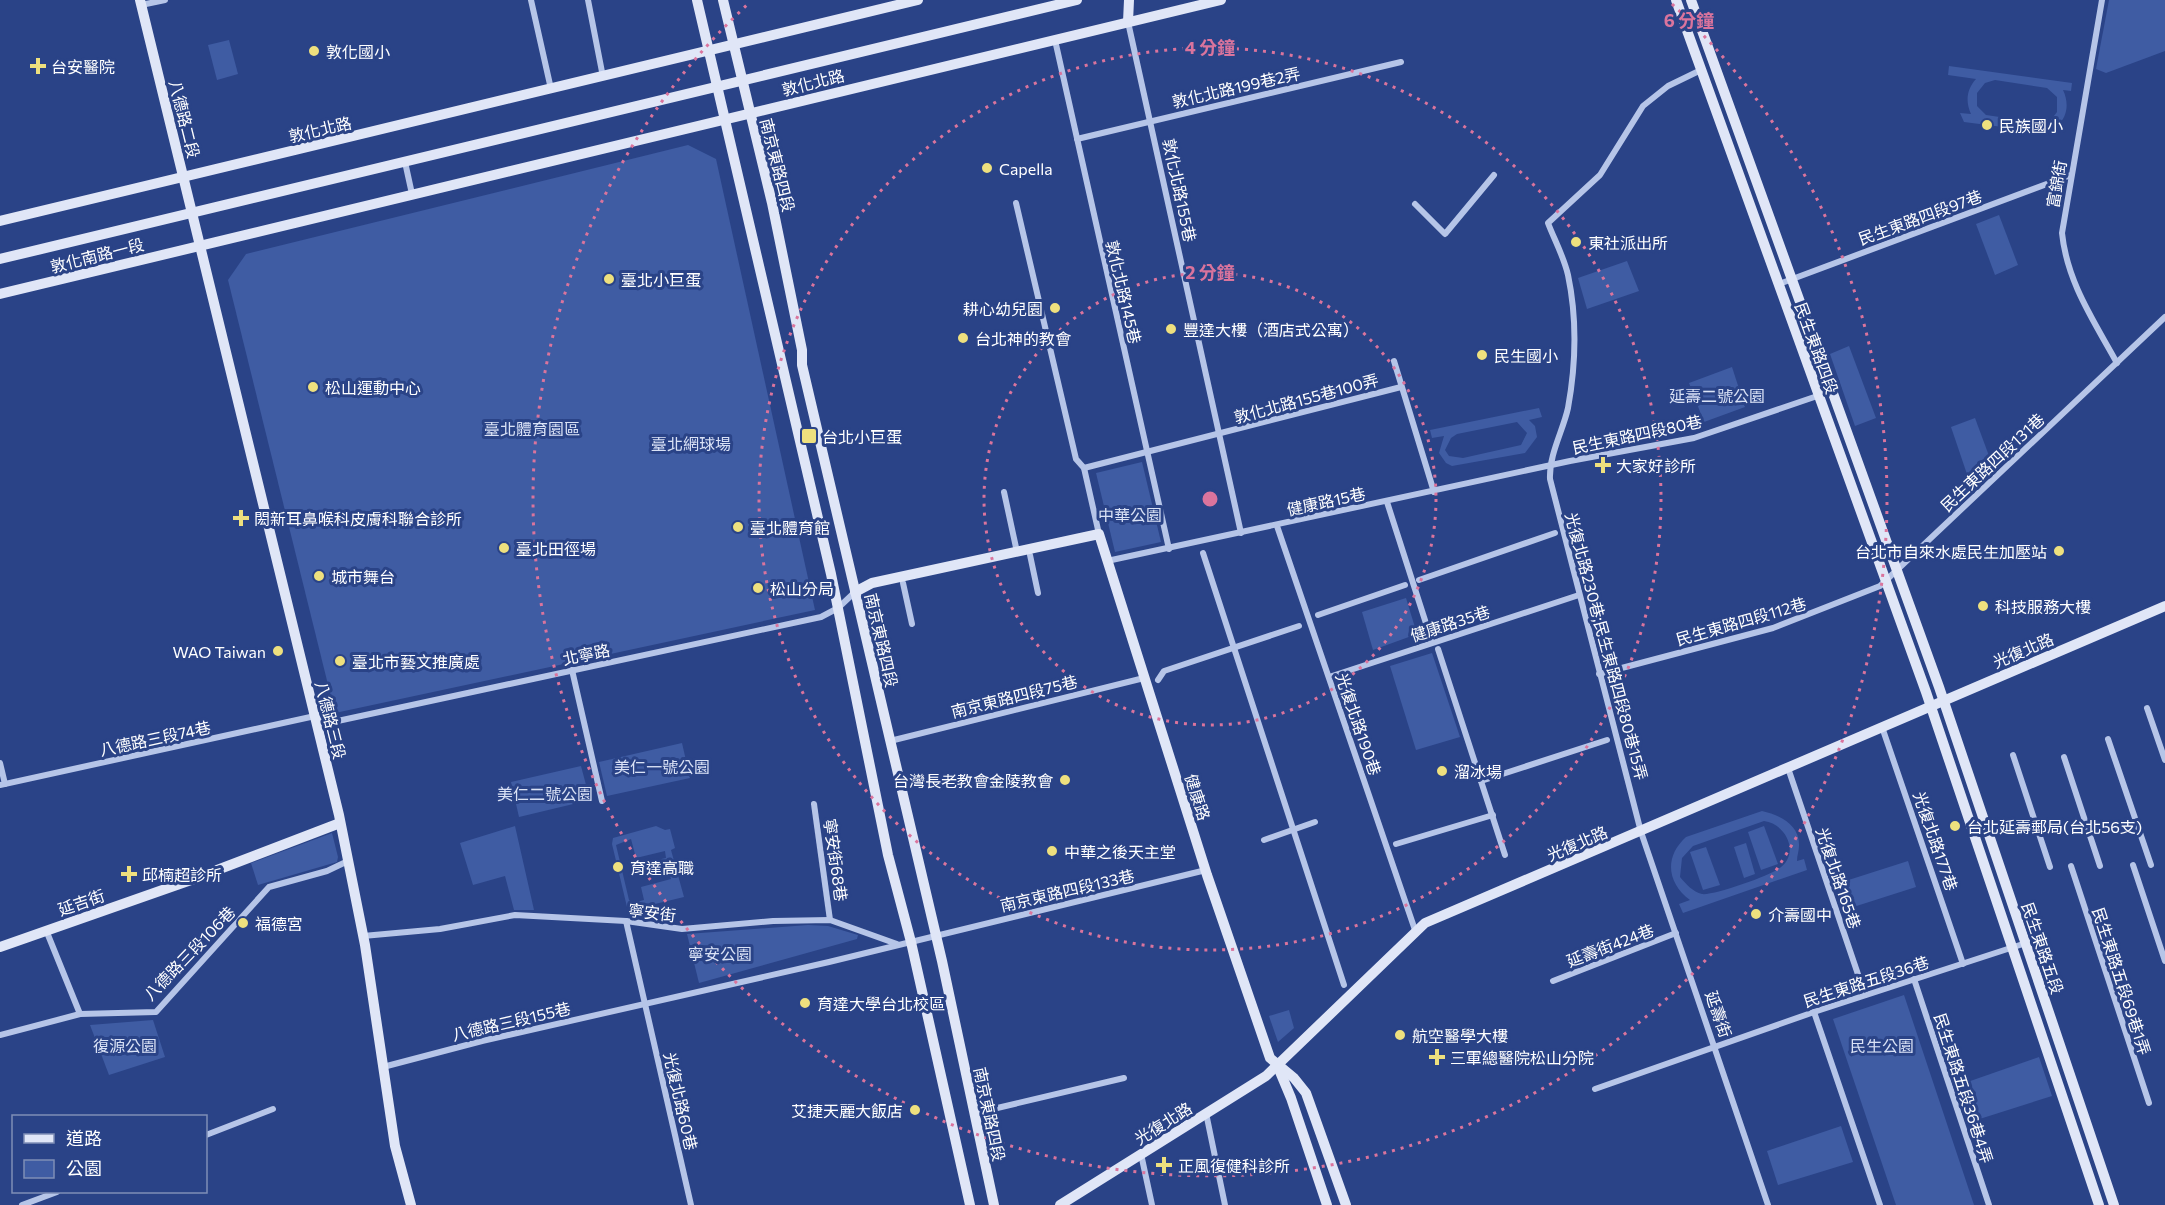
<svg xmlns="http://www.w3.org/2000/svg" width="2165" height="1205" font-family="Commissioner,'Noto Sans TC',sans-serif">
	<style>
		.green { fill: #3f5ca3; fill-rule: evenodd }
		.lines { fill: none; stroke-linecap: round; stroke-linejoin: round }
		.street { stroke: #b6c5e8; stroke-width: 6 }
		.secondary { stroke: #e0e6f7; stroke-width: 10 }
		.ring { fill: none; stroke: #da749d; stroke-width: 3; stroke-dasharray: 3 6 }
		.poi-dot { fill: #eee07e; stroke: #2a4387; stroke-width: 2 }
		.labels { text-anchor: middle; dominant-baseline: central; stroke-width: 6; stroke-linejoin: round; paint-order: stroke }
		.poi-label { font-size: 16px; fill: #fff; stroke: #2a4387; text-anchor: start }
		.street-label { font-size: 16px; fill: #fff; stroke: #2a4387 }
		.park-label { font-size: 16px; fill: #dae2f6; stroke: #2a4387 }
		.centre { fill: #da749d; stroke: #2a4387; stroke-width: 3 }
		.ring-label { font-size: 18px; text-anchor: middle; font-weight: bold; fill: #da749d; stroke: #2a4387; stroke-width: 6; stroke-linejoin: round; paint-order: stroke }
	</style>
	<rect width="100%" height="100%" fill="#2a4387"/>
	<g class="green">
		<path d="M2109,0h56v51l-59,22 -10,-4z"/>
		<path d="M229,40l9,34 -21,6 -9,-35z"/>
		<path d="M1949,66l123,17 -1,8 -8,-1c9,19 1,38 -21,42l-78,-10 -4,-9 11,1c-6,-13 -4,-25 5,-35l-28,-4zM1995,80l52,8 10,9v15l-7,9 -10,2 -54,-8 -9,-9v-13l8,-10z"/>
		<path d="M688,145l28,14 99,451 -480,103 -107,-433 18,-26z"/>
		<path d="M1999,215l19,50 -23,10 -19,-51z"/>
		<path d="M1627,261l12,30 -52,18 -9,-31z"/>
		<path d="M1849,346l27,72 -21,8 -25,-72z"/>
		<path d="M1732,367l13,40 -41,15 -15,-39z"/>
		<path d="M1539,408l3,9 -13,3 6,6 2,11 -12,16 -73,13 -6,-3 -7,-10 5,-17 -12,2 -2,-8zM1517,422l10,11 -6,12 -58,13 -14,-2 -4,-6 6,-12 6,-4z"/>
		<path d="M1975,418l17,46 -21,22 -20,-59z"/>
		<path d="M1142,462l19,80 -46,10 -19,-79z"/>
		<path d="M1406,598l11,36 -44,16 -11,-38z"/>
		<path d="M1432,653l28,84 -44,13 -26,-84z"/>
		<path d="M682,743l8,35 -83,18 -8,-34z"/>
		<path d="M581,766l9,34 -71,17 -8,-35z"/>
		<path d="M1762,811c18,4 38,14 37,35 0,5 -2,9 -2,15l7,-2 3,11 -124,43 -4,-9 11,-4c-23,-17 -26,-43 -4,-63zM1764,821c23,3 37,34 14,48 -9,7 -66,27 -76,25 -9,-2 -16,-10 -22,-17l2,-19 11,-12z"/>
		<path d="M515,826l19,84h-20l-9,-34 -32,9 -13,-42z"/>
		<path d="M656,826l9,4 5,-1 5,19 -4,2 13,47 -50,12 -7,-2 -15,-63 1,-6zM631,839l5,19 29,-7 1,7 -23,5 3,14 23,-5 2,7 -30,8 3,13 -12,3 -3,-3 -13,-55z"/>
		<path d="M1764,826l14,38 -17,6 -13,-38z"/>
		<path d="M332,833l6,24 -1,5 -79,23 -7,-22z"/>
		<path d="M1746,843l9,31 -11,4 -10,-31z"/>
		<path d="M1706,847l14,38 -17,5 -13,-38z"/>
		<path d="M1908,861l8,26 -72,23 -8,-26z"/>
		<path d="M808,925l20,1 30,9 -1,4 -158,44 -12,-49z"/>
		<path d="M1904,995l70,210h-78l-63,-186z"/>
		<path d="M1289,1010l5,18 -16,14 -9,-26z"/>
		<path d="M153,1020l12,37 -56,18 -19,-50z"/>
		<path d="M2039,1057l13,39 -85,27 -11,-37z"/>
		<path d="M1841,1126l12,36 -75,23 -11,-34z"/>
	</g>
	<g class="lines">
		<g class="street">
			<path d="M531,0l20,89"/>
			<path d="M588,0l15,77"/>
			<path d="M2102,0l-40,233c5,49 32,88 55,130"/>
			<path d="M141,5l24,-5"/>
			<path d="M1128,22l113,511"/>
			<path d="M1055,40l114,509"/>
			<path d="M1701,70l-33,16 -25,20 -43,69 -52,48c6,16 16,34 20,52 9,43 8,89 0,133 -5,23 -19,46 -18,71l91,353 127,373"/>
			<path d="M1077,139l324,-77"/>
			<path d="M405,162l7,32"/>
			<path d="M1016,203l60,256 8,9 15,66"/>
			<path d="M1415,204l30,30 49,-59"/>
			<path d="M1779,284l292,-109"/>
			<path d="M1394,361l40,131"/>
			<path d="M1084,468l317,-81"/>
			<path d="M1004,492l13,60"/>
			<path d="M1387,502l45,140"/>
			<path d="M1277,526l138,404"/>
			<path d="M1203,553l141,432"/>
			<path d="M1030,555l8,38"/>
			<path d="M1107,561l463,-100 124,-23 138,-47"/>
			<path d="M1419,580l136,-47"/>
			<path d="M903,583l9,41"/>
			<path d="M1318,615l87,-30"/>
			<path d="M1438,649l67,206"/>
			<path d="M572,670l30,131"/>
			<path d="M1599,674l174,-46 107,-42 285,-269"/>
			<path d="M1329,677l250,-82"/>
			<path d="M1158,680l6,-9 135,-45"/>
			<path d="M2147,708l18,52"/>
			<path d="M1882,727l81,237"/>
			<path d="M2108,739l43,126"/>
			<path d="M890,741l254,-63"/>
			<path d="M2013,755l37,112"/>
			<path d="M2064,757l36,109"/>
			<path d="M0,763l5,21"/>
			<path d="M1788,768l77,227"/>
			<path d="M1481,781l126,-41"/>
			<path d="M0,785l315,-69 18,6 488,-105 17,-9 17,-16"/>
			<path d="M814,804l16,116"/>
			<path d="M1264,840l51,-18"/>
			<path d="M1396,844l97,-29"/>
			<path d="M2133,865l32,96"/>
			<path d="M2071,866l78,237"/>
			<path d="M626,921l65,284"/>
			<path d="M46,930l34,84"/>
			<path d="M363,936l77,-7 75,-14 111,6 56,8 91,-8 57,-1 67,24"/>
			<path d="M1914,979l75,226"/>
			<path d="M1553,981l123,-48"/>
			<path d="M1814,1012l66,193"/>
			<path d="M0,1035l80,-21 76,-2 113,-125 58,-16 21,-10"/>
			<path d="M383,1067l99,-26 347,-79 377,-92"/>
			<path d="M1595,1089l219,-77 212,-69"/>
			<path d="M976,1113l148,-35"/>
			<path d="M1206,1113l19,92"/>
			<path d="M206,1135l67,-26"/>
			<path d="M1141,1154l11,51"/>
			<path d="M22,1205l35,-13"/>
		</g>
		<g class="secondary">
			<path d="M140,0l199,815 26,130 30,201 16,59"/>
			<path d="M697,0l134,574 57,281 23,87 59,263"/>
			<path d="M723,0l49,203 30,147v15l140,596 52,244"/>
			<path d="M1676,0l250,692 173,513"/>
			<path d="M1691,0l248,687 175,518"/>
			<path d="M1128,22l1,-22"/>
			<path d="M0,221l918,-221"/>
			<path d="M0,259l1077,-259"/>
			<path d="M0,294l1221,-294"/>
			<path d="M855,592l17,-9 227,-49 108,341 63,183 24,20 12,15 40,112"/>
			<path d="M0,947l191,-67 149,-57"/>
			<path d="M1278,1067l13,31 36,107"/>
			<path d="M1060,1205l206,-129 159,-153 740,-317"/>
		</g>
	</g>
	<g class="ring">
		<circle cx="1210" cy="499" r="226"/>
		<circle cx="1210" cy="499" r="451"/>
		<path d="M1672 4A677 677 0 1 1 748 4"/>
	</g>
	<g class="poi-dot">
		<circle cx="314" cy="51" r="6"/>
		<path d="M35 57h6v6h6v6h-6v6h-6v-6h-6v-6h6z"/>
		<circle cx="1987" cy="125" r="6"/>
		<circle cx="987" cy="168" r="6"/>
		<circle cx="1576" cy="242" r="6"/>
		<circle cx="609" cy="279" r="6"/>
		<circle cx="1055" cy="308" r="6"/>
		<circle cx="1171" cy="329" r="6"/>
		<circle cx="963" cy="338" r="6"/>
		<circle cx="1482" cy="355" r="6"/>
		<circle cx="313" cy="387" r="6"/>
		<rect x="801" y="428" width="16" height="16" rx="3"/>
		<path d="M1600 456h6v6h6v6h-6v6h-6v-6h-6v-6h6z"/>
		<path d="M238 509h6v6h6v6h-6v6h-6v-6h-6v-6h6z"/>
		<circle cx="738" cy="527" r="6"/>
		<circle cx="504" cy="548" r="6"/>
		<circle cx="2059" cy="551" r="6"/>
		<circle cx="319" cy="576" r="6"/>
		<circle cx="758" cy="588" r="6"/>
		<circle cx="1983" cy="606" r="6"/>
		<circle cx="278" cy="651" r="6"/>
		<circle cx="340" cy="661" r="6"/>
		<circle cx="1442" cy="771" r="6"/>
		<circle cx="1065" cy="780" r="6"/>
		<circle cx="1955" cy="826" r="6"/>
		<circle cx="1052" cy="851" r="6"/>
		<circle cx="618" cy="867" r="6"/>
		<path d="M126 865h6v6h6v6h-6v6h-6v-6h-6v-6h6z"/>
		<circle cx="1756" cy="914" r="6"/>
		<circle cx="243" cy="923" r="6"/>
		<circle cx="805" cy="1003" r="6"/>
		<circle cx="1400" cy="1035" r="6"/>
		<path d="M1434 1048h6v6h6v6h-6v6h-6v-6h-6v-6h6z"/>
		<circle cx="915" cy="1110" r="6"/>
		<path d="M1161 1156h6v6h6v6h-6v6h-6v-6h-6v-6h6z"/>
	</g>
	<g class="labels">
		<g class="poi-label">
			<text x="326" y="51">敦化國小</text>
			<text x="51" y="66">台安醫院</text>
			<text x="1999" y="125">民族國小</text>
			<text x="999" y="168">Capella</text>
			<text x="1588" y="242">東社派出所</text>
			<text x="621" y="279">臺北小巨蛋</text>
			<text x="1043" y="308" text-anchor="end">耕心幼兒園</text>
			<text x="1183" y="329">豐達大樓（酒店式公寓）</text>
			<text x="975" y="338">台北神的教會</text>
			<text x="1494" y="355">民生國小</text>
			<text x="325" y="387">松山運動中心</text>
			<text x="822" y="436">台北小巨蛋</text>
			<text x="1616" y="465">大家好診所</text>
			<text x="254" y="518">閎新耳鼻喉科皮膚科聯合診所</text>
			<text x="750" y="527">臺北體育館</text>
			<text x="516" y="548">臺北田徑場</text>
			<text x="2047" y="551" text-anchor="end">台北市自來水處民生加壓站</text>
			<text x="331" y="576">城市舞台</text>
			<text x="770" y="588">松山分局</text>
			<text x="1995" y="606">科技服務大樓</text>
			<text x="266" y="651" text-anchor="end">WAO Taiwan</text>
			<text x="352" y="661">臺北市藝文推廣處</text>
			<text x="1454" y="771">溜冰場</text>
			<text x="1053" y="780" text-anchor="end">台灣長老教會金陵教會</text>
			<text x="1967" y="826">台北延壽郵局(台北56支)</text>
			<text x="1064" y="851">中華之後天主堂</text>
			<text x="630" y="867">育達高職</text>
			<text x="142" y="874">邱楠超診所</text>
			<text x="1768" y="914">介壽國中</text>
			<text x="255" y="923">福德宮</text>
			<text x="817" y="1003">育達大學台北校區</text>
			<text x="1412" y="1035">航空醫學大樓</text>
			<text x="1450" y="1057">三軍總醫院松山分院</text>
			<text x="903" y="1110" text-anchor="end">艾捷天麗大飯店</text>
			<text x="1178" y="1165">正風復健科診所</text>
		</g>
		<g class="street-label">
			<text transform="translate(813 82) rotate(-14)">敦化北路</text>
			<text transform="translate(1236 87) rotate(-13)">敦化北路199巷2弄</text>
			<text transform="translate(185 119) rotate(76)">八德路二段</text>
			<text transform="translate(320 129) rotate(-13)">敦化北路</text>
			<text transform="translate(778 165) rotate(76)">南京東路四段</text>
			<text transform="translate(2056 184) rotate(-80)">富錦街</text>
			<text transform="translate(1180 190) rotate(78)">敦化北路155巷</text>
			<text transform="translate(1920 217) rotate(-20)">民生東路四段97巷</text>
			<text transform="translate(97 255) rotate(-14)">敦化南路一段</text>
			<text transform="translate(1124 292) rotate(77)">敦化北路145巷</text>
			<text transform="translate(1817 348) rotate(70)">民生東路四段</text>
			<text transform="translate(1306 398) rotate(-15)">敦化北路155巷100弄</text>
			<text transform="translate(1637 434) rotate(-12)">民生東路四段80巷</text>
			<text transform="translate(1992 462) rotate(-43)">民生東路四段131巷</text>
			<text transform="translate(1326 501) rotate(-12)">健康路15巷</text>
			<text transform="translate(1741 621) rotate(-16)">民生東路四段112巷</text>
			<text transform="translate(1450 623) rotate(-18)">健康路35巷</text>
			<text transform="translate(882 640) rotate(77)">南京東路四段</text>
			<text transform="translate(1607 646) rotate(75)">光復北路230巷;民生東路四段80巷15弄</text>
			<text transform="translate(2023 650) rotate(-23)">光復北路</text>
			<text transform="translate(586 654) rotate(-12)">北寧路</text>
			<text transform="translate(1014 696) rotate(-14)">南京東路四段75巷</text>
			<text transform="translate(331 720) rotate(76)">八德路三段</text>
			<text transform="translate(1359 724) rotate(71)">光復北路190巷</text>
			<text transform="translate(155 738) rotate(-12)">八德路三段74巷</text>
			<text transform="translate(1198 797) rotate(72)">健康路</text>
			<text transform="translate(1936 841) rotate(71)">光復北路177巷</text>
			<text transform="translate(1577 843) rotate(-23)">光復北路</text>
			<text transform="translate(836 860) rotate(82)">寧安街68巷</text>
			<text transform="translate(1839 878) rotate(71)">光復北路165巷</text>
			<text transform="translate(1067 890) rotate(-13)">南京東路四段133巷</text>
			<text transform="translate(81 902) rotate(-19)">延吉街</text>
			<text transform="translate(652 912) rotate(7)">寧安街</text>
			<text transform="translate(1610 945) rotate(-21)">延壽街424巷</text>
			<text transform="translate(2043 948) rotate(71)">民生東路五段</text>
			<text transform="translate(189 953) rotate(-46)">八德路三段106巷</text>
			<text transform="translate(1866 981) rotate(-18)">民生東路五段36巷</text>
			<text transform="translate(2122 981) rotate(72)">民生東路五段69巷1弄</text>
			<text transform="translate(1719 1014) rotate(71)">延壽街</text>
			<text transform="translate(511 1021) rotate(-13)">八德路三段155巷</text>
			<text transform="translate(1964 1088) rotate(72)">民生東路五段36巷4弄</text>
			<text transform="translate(681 1101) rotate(77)">光復北路60巷</text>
			<text transform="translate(990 1114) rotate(78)">南京東路四段</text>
			<text transform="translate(1163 1123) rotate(-32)">光復北路</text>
		</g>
		<g class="park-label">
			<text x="1717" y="395">延壽二號公園</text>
			<text x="532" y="428">臺北體育園區</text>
			<text x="691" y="443">臺北網球場</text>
			<text x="1130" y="514">中華公園</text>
			<text x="662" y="766">美仁一號公園</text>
			<text x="545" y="793">美仁二號公園</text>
			<text x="720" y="953">寧安公園</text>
			<text x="125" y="1045">復源公園</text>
			<text x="1882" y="1045">民生公園</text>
		</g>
	</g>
	<circle cx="1210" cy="499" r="9" class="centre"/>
	<g class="ring-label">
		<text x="1689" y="27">6 分鐘</text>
		<text x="1210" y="54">4 分鐘</text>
		<text x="1210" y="279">2 分鐘</text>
	</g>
	<rect x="12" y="1115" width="195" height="78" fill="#2a4387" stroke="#7f8eb7" stroke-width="1.5"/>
	<rect x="24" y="1134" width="30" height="9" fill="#e0e6f7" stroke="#7f8eb7" stroke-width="1.5"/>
	<text x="66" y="1145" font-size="18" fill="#ffffff">道路</text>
	<rect x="24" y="1160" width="30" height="18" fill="#3f5ca3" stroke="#7f8eb7" stroke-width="1.5"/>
	<text x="66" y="1175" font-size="18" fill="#ffffff">公園</text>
</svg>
